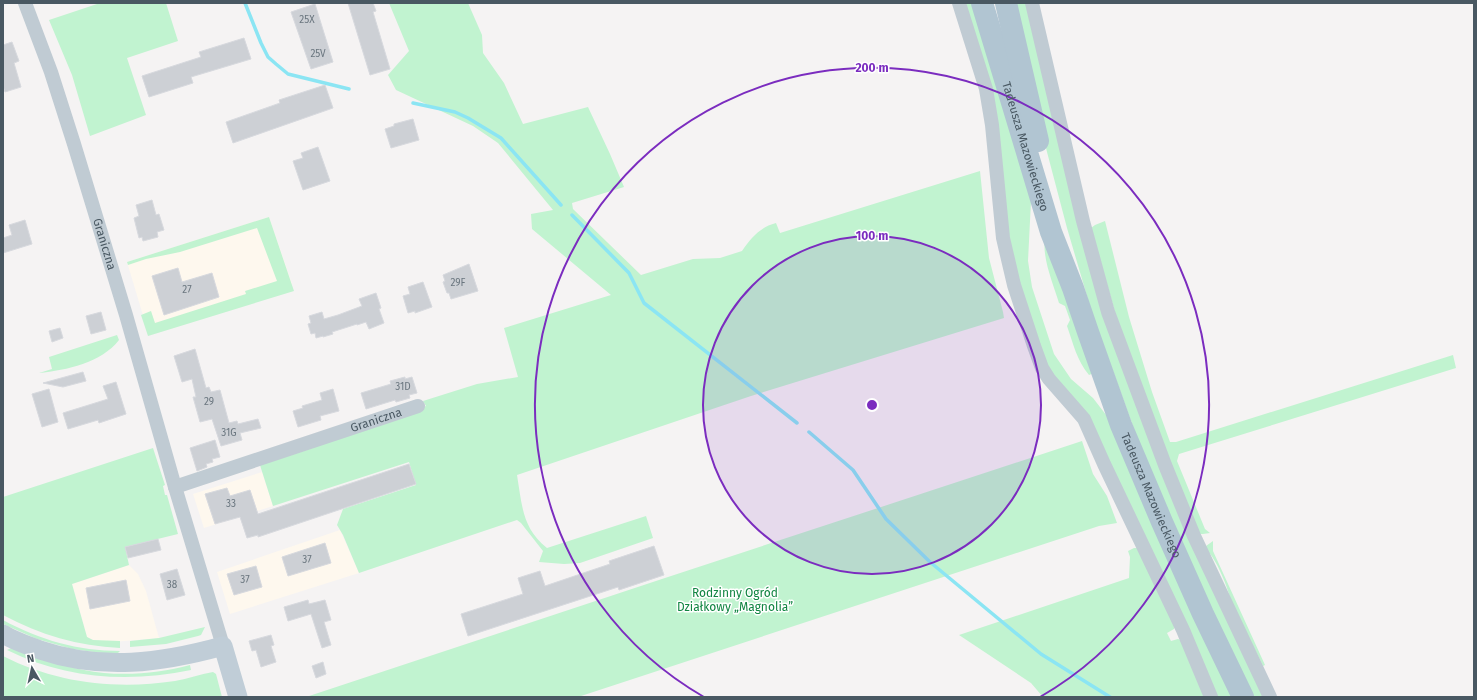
<svg xmlns="http://www.w3.org/2000/svg" width="1477" height="700" font-family="'Fira Sans',sans-serif">
	<style>
		.commercial { fill: #fef8ee }
		.green { fill: #c1f3d0 }
		.lines { fill: none; stroke-linecap: round; stroke-linejoin: round }
		.stream { stroke: #8be5f3; stroke-width: 3.5 }
		.building { fill: #cdd0d5; stroke: #d7d9de }
		.street { stroke: #c0cbd3; stroke-width: 14 }
		.secondary { stroke: #c0cdd7; stroke-width: 19 }
		.primary { stroke: #b1c5d2; stroke-width: 22 }
		.ring { fill: none; stroke: #7b2cbf; stroke-width: 2 }
		.labels { text-anchor: middle; dominant-baseline: central; stroke-width: 3; stroke-linejoin: round; paint-order: stroke }
		.number-label { font-size: 10px; fill: #6a767f }
		.street-label { font-size: 12px; fill: #495862; stroke: #fff }
		.park-label { font-size: 12px; fill: #118542; stroke: #fff }
		.centre { fill: #7b2cbf; stroke: #fff; stroke-width: 2 }
		.ring-label { font-size: 12px; text-anchor: middle; font-weight: bold; fill: #7b2cbf; stroke: #fff; stroke-width: 3; stroke-linejoin: round; paint-order: stroke }
	</style>
	<rect width="100%" height="100%" fill="#f5f3f3"/>
	<g class="commercial">
		<path d="M269,217l23,67 -134,45 -13,-7 -18,-60z"/>
		<path d="M262,472l11,34 -69,22 -11,-34z"/>
		<path d="M340,530l19,43 -129,41 -13,-42z"/>
		<path d="M129,565l9,9 8,17 13,47 -46,4 -20,-2 -6,-3 -15,-53z"/>
	</g>
	<g class="green">
		<path d="M100,3h66l12,38 -51,17 19,57 -56,21 -18,-61 -23,-55z"/>
		<path d="M389,3h79l14,32 1,18 21,30 19,41 65,-17 22,47 14,33 -52,16 1,6 68,66 52,-16 27,-1 22,-7c9,-13 18,-24 34,-28l4,10 200,-62 9,87 14,54 1,6 -253,78 -234,79c5,30 5,53 30,73l99,-32 7,22 -73,25 -16,1 -25,-2 4,-11 -22,-28 -4,-3 -158,53 -16,-38 -6,-10 6,-16 73,-24 -7,-23 -136,44 -14,-44 167,-56 -3,-5 54,-17 41,-7 -14,-49 107,-33 -79,-66 -1,-15 22,-4 -55,-67 -25,-17 -77,-36 -8,-15 21,-24z"/>
		<path d="M963,3h14l54,198 -3,60 4,26 22,67 17,25 22,19 17,22 123,277h-17l-71,-158 -95,-166 -31,-87z"/>
		<path d="M1011,3h16l61,257 177,437h-13l-100,-218 -60,-166 -25,-85 -20,-76z"/>
		<path d="M269,217l25,74 -146,45 -7,-21 10,-4 4,12 91,-29 -1,-3 32,-10 -20,-53 -77,24 -34,7 -18,6 -1,-3z"/>
		<path d="M1105,221l24,96 23,75 18,50h6l277,-87 3,13 -277,86 -2,7 28,68 5,4 -7,1h-5l-77,-201 -30,-105 4,-3z"/>
		<path d="M1046,234l48,139 -5,2c-12,-14 -16,-32 -22,-49l3,-6 -5,-14 -6,-3c-6,-20 -19,-49 -13,-69z"/>
		<path d="M117,335l2,5c-18,23 -52,30 -80,33l13,-4 -3,-12z"/>
		<path d="M1082,441l11,33 14,22 10,27 -18,3 -521,171h-272l362,-120z"/>
		<path d="M153,448l12,37 -2,1 2,9h2l11,39 -53,13 4,18 -57,19 15,53 6,3 27,1v7c-42,-2 -80,-13 -117,-33v-118z"/>
		<path d="M1213,541v10l52,114 -2,1 -32,-64c-2,-12 -15,-45 -25,-52v-4z"/>
		<path d="M1134,548h3l38,77 -1,4 -7,4 4,8 7,-2 5,2 23,56h-163l-12,-14 -72,-48 170,-57 1,-21 -2,-6z"/>
		<path d="M3,620c37,20 75,31 117,31l-4,4 -44,-6 -35,-10 -34,-15z"/>
		<path d="M205,627l-4,8 -3,1 -32,8 -36,3v-6l29,-3z"/>
		<path d="M11,648c24,8 48,17 73,22 34,7 73,4 106,-5l1,5c-62,13 -126,9 -184,-20z"/>
		<path d="M3,656c53,27 113,34 172,25 13,-2 25,-7 38,-9l3,2 6,23h-219z"/>
	</g>
	<g class="lines">
		<g class="stream">
			<path d="M245,3l16,40 7,14 8,7 12,10 61,15"/>
			<path d="M413,103l42,9 13,6 33,20 60,67"/>
			<path d="M572,215l57,58 15,30 153,120"/>
			<path d="M809,432l44,38 33,49 44,43 111,92 69,43"/>
		</g>
	</g>
	<g class="building">
		<path d="M348,3h25l3,8 -3,1 17,57 -20,6z"/>
		<path d="M315,4l18,58 -22,7 -20,-57z"/>
		<path d="M244,38l7,21 -60,18 2,6 -44,14 -7,-21 59,-19 -2,-5z"/>
		<path d="M12,42l7,19 -5,2 7,24 -16,5 -2,-6v-41z"/>
		<path d="M325,85l8,23 -100,35 -7,-21 54,-19 -1,-3z"/>
		<path d="M413,119l6,21 -28,8 -6,-19 9,-3v-2z"/>
		<path d="M318,147l12,34 -27,9 -10,-29 10,-3 -2,-5z"/>
		<path d="M152,200l4,15 3,-1 5,16 -7,2 1,5 -15,4 -1,-4 -3,1 -5,-20 5,-2 -3,-11z"/>
		<path d="M25,220l7,24 -29,9v-15l9,-3 -3,-10z"/>
		<path d="M469,264l9,27 -27,8 -2,-6h-2l-4,-11 2,-1 -2,-6z"/>
		<path d="M178,268l4,14 30,-9 7,24 -55,18 -12,-39z"/>
		<path d="M423,282l9,25 -17,6v-2l-7,2 -5,-17 7,-2 -2,-7z"/>
		<path d="M376,293l5,15 -2,1 5,14 -15,6 -3,-7 -9,3v-1l-25,8 1,2 -10,3v-1l-7,2 -1,-5 -4,1 -3,-10 3,-1 -2,-7 13,-4 2,7 14,-4 24,-9 -3,-7z"/>
		<path d="M101,312l5,18 -15,4 -5,-18z"/>
		<path d="M60,328l3,10 -11,4 -3,-11z"/>
		<path d="M195,349l11,39 3,-1 2,5 9,-2 9,33 8,-2 1,3 20,-5 3,9 -21,5 2,7 -21,6 -9,-27 -12,3 -7,-25h3l-4,-18 -10,3 -8,-26z"/>
		<path d="M83,372l3,9 -23,6 -20,-4z"/>
		<path d="M405,377v2l7,-2 5,16 -8,2 1,3 -14,4 -1,-2 -29,9 -5,-16 30,-9 -1,-3z"/>
		<path d="M116,382l10,32 -27,9 -1,-3 -30,9 -5,-16 45,-14 -5,-13z"/>
		<path d="M49,389l9,33 -16,5 -10,-33z"/>
		<path d="M333,389l6,22 -19,5 1,4 -23,7 -5,-16 10,-3 -1,-2 20,-6 -2,-7z"/>
		<path d="M215,440l5,17 -8,2 1,3 -7,2 1,3 -10,4 -7,-23z"/>
		<path d="M409,464l7,20 -158,53v-2l-11,3 -7,-21 -25,7 -10,-30 22,-6 3,8 20,-6 8,24z"/>
		<path d="M158,539l3,11 -33,8 -3,-11z"/>
		<path d="M325,543l6,20 -43,13 -6,-19z"/>
		<path d="M654,546l10,29 -45,15 -1,-3 -150,49 -7,-22 62,-20 -5,-16 22,-7 5,15 65,-22 -1,-3z"/>
		<path d="M256,566l6,21 -28,8 -7,-21z"/>
		<path d="M177,569l8,26 -18,5 -7,-26z"/>
		<path d="M126,580l4,21 -40,8 -4,-21z"/>
		<path d="M308,600l1,4 16,-4 6,20 -7,2 7,23 -9,3 -11,-34 -23,7 -4,-14z"/>
		<path d="M271,635l3,10 -3,1 5,16 -15,5 -5,-17 -4,1 -3,-10z"/>
		<path d="M323,662l3,12 -10,4 -4,-12z"/>
	</g>
	<g class="lines">
		<g class="street">
			<path id="s1" d="M25,3l26,69 23,72 52,171 49,172 48,159"/>
			<path d="M959,3l27,86 6,36 11,113 11,47 20,61 8,22 7,11 35,40 20,45 79,166 28,67"/>
			<path d="M1032,3l51,218 25,91 57,153 29,71 76,161"/>
			<path id="s2" d="M175,487l243,-81"/>
		</g>
		<path class="secondary" d="M3,634c11,7 24,11 37,16 62,21 121,13 183,-4l15,51"/>
		<g class="primary">
			<path id="s3" d="M982,3l69,229 22,56 15,44 33,93 41,97 41,92 40,83"/>
			<path d="M1006,3l32,138"/>
		</g>
	</g>
	<circle cx="872" cy="405" r="169" fill="#7b2cbf" fill-opacity=".12"/>
	<g class="ring">
		<circle cx="872" cy="405" r="169"/>
		<path d="M704 697A337 337 0 1 1 1040 697"/>
	</g>
	<g class="labels">
		<g class="number-label">
			<text x="307" y="20">25X</text>
			<text x="318" y="54">25V</text>
			<text x="458" y="283">29F</text>
			<text x="187" y="290">27</text>
			<text x="403" y="387">31D</text>
			<text x="209" y="402">29</text>
			<text x="229" y="433">31G</text>
			<text x="231" y="504">33</text>
			<text x="307" y="560">37</text>
			<text x="245" y="580">37</text>
			<text x="172" y="585">38</text>
		</g>
		<g class="street-label">
			<text stroke="none"><textPath href="#s3" startOffset="150">Tadeusza Mazowieckiego</textPath></text>
			<text stroke="none"><textPath href="#s1" startOffset="254">Graniczna</textPath></text>
			<text stroke="none"><textPath href="#s2" startOffset="212">Graniczna</textPath></text>
			<text stroke="none"><textPath href="#s3" startOffset="521">Tadeusza Mazowieckiego</textPath></text>
		</g>
		<g class="park-label">
			<text x="735" y="593">Rodzinny Ogród<tspan x="735" dy="14">Działkowy „Magnolia”</tspan></text>
		</g>
	</g>
	<circle cx="872" cy="405" r="6" class="centre"/>
	<g class="ring-label">
		<text x="872" y="72">200 m</text>
		<text x="872" y="240">100 m</text>
	</g>
	<rect width="1477" height="700" fill="none" stroke="#495862" stroke-width="8"/>
	<g transform="translate(32 668) rotate(351)" stroke="#ffffff" stroke-width="3" paint-order="stroke">
	<path d="M0-3L7 15L0 10L-7 15Z" fill="#495862"/>
	<text y="-6" font-size="11" font-weight="bold" text-anchor="middle" fill="#495862">N</text>
	</g>
</svg>
